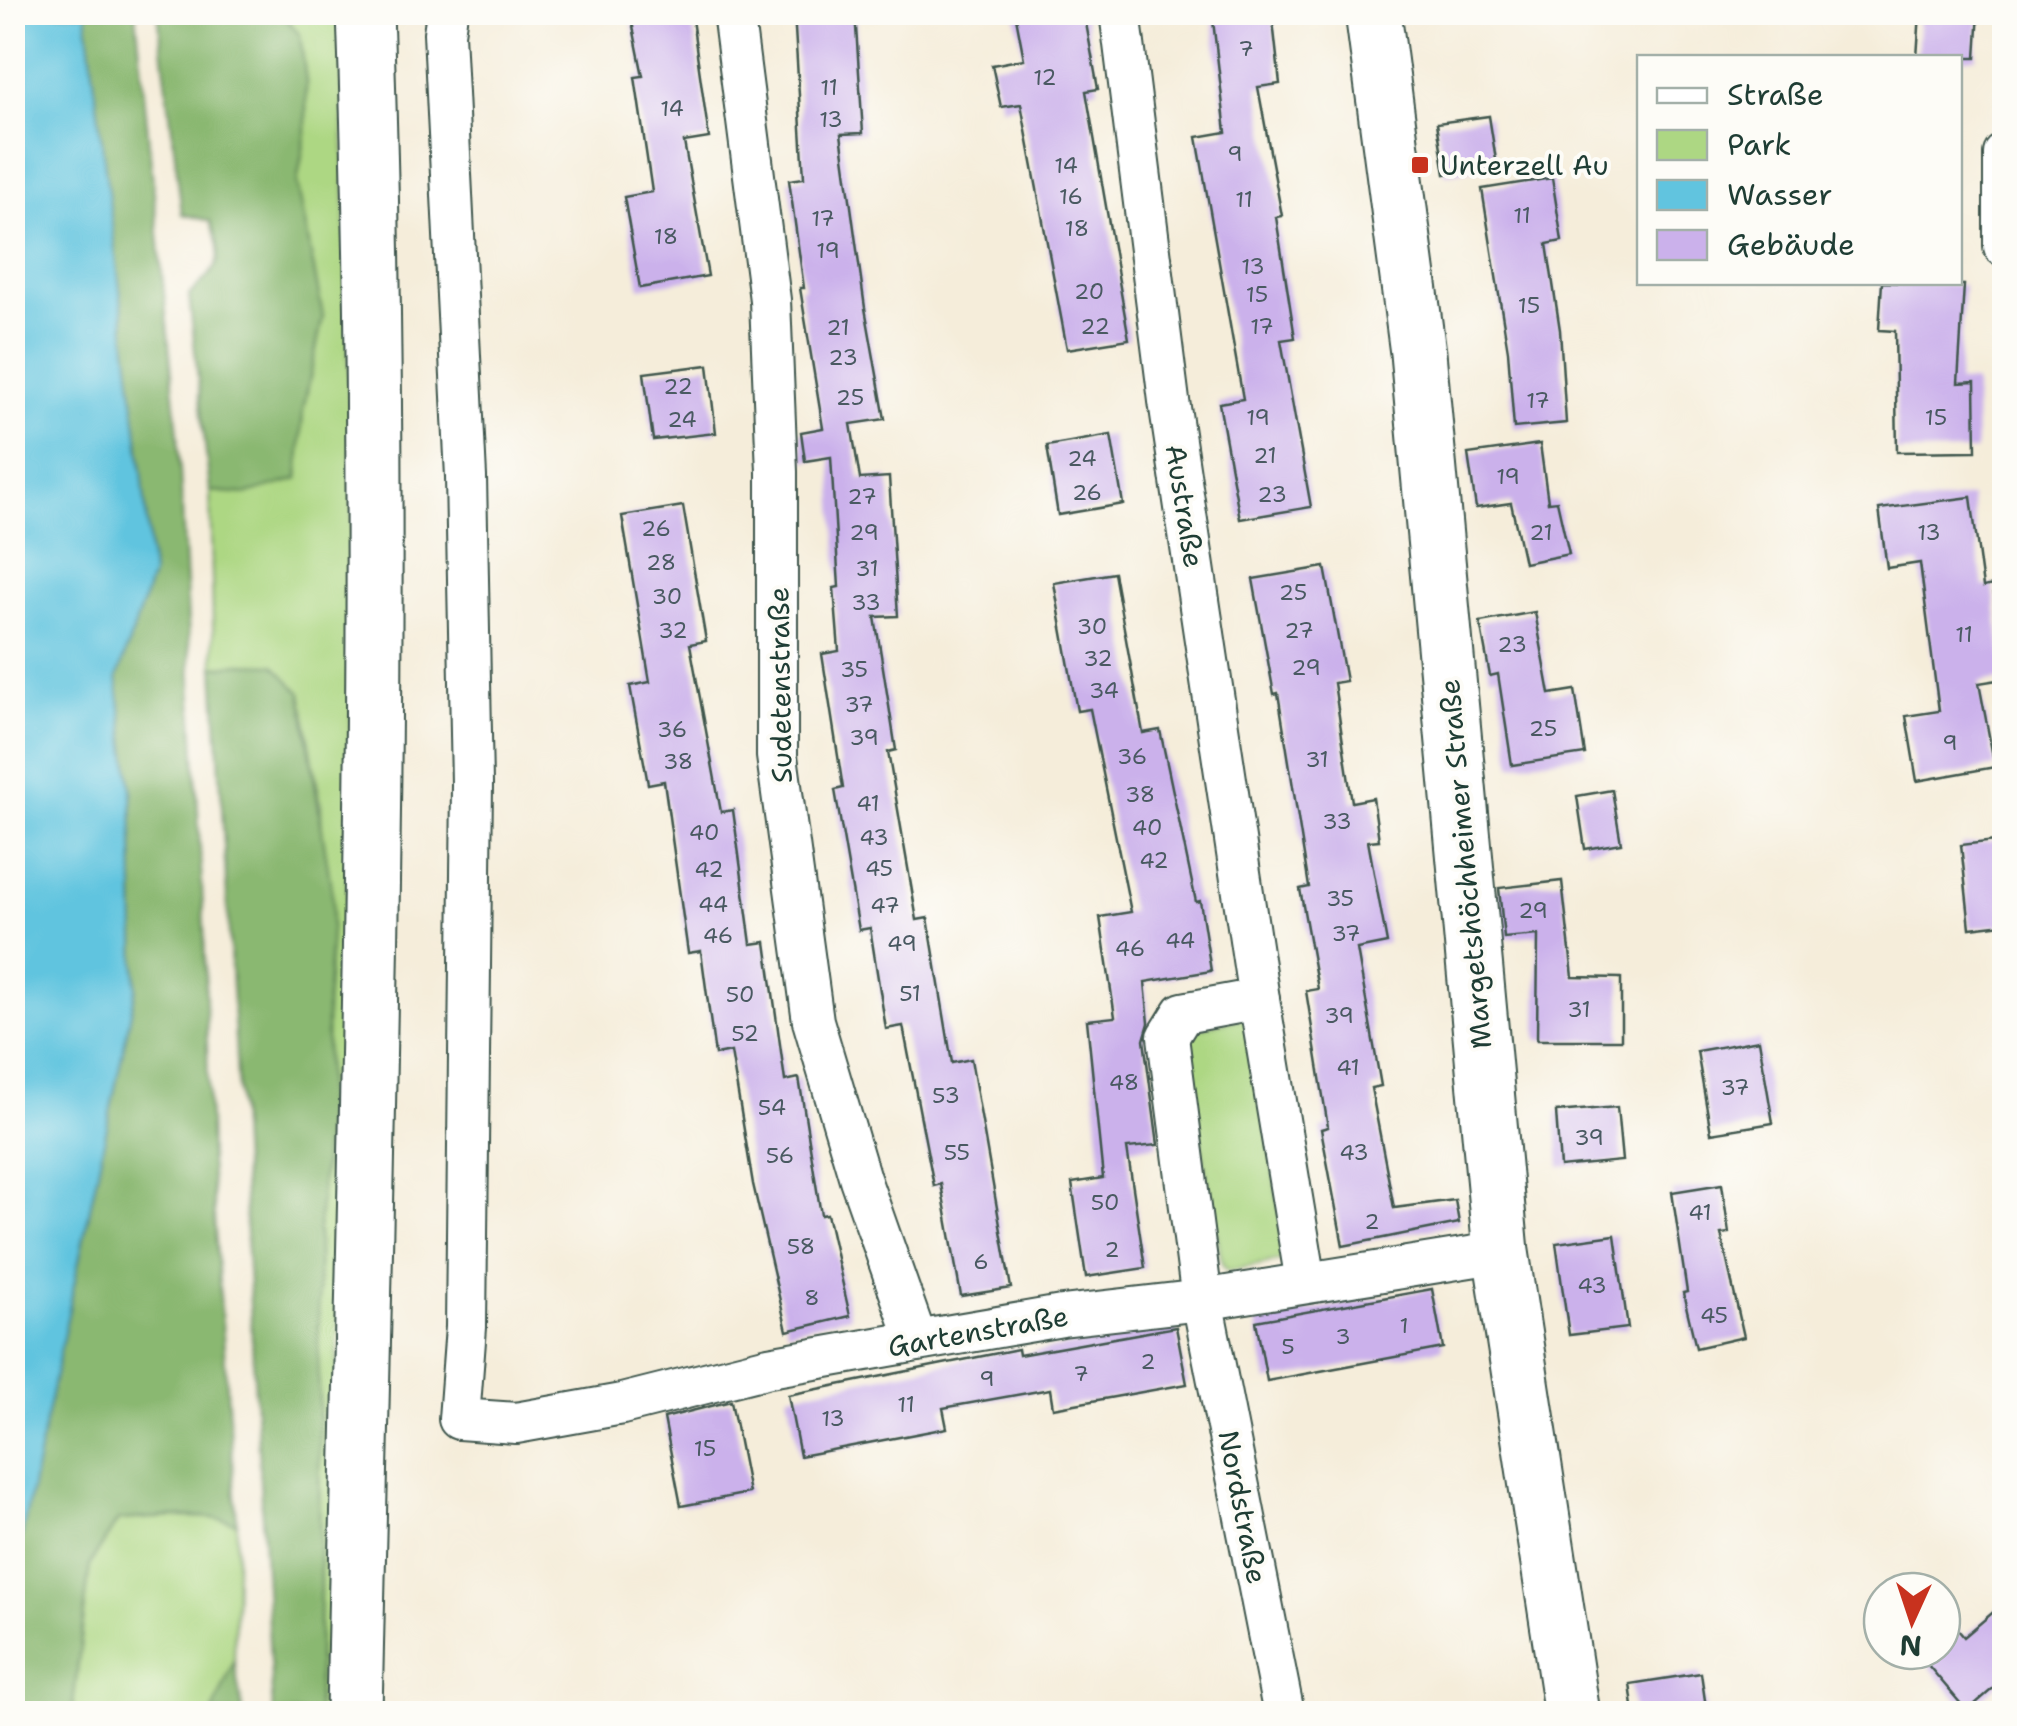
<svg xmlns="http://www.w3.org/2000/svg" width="2017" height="1726" font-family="'Shantell Sans',sans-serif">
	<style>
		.green { fill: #add783; stroke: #668a5c; stroke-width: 2.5 }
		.forest { fill: #8ab871; stroke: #547a52; stroke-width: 2.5 }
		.water { fill: #61c4df; stroke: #40808a; stroke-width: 2.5 }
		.building { fill: #cbb1eb }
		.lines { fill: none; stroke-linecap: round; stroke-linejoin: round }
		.street-casing { stroke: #3f574d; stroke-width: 44 }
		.secondary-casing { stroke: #3f574d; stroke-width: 59 }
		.street { stroke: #fff; stroke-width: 40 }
		.secondary { stroke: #fff; stroke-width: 55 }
		.poi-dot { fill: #c8321e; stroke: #fdfcf7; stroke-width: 4 }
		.labels { text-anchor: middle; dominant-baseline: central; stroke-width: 8; stroke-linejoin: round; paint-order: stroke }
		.number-label { font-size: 22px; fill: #4a5a62 }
		.poi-label { font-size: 28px; fill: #1f3d34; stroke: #fdfcf7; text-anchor: start }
		.street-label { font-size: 28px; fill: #1f3d34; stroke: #fdfcf7 }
	</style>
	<rect width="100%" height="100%" fill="#fdfcf7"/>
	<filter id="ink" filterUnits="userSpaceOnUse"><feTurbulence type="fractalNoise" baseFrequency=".01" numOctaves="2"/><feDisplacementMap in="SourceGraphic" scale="20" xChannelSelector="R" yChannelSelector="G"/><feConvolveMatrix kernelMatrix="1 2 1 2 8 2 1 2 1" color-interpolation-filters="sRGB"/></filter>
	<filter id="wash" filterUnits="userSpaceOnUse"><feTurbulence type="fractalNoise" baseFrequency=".0048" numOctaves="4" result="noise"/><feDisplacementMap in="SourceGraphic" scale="40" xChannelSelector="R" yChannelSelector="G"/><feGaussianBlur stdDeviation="2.25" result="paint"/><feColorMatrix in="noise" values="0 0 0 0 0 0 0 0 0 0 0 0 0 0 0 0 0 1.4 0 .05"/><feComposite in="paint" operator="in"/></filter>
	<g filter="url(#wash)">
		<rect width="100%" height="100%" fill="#f5edda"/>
		<g class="green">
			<path d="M281,13h60l13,572 -24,1128h-13l3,-124 -2,-359 9,-116 -1,-104 -5,-205 -20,-112 -60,-29 -27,3 -4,-176 37,3 51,-16 5,-68 20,-94 -26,-133 9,-50v-52l-6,-45z"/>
			<path d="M1250,1016l37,243 -59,12 -6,-7 -40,-227 3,-6z"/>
			<path d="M179,1517l41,1 17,5 -3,138 -21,52 -141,1 18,-150 28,-44z"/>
		</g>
		<g class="forest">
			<path d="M86,13h50l42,420 26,492 6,237 27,361c-39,-11 -80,-5 -119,-3l-28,44 -18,149 -59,1v-137l123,-589 -4,-197 -15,-113 35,-104 -11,-113z"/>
			<path d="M158,13h123l19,22 6,46v52l-9,50 26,133 -20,94 -5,69 -51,15 -37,-3 -21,-196c30,-29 37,-33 21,-74l-28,-7z"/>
			<path d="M241,664l33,1 27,28 32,207 -7,110 1,104 -9,116 2,359 -3,124h-44l-59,-1046z"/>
			<path d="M234,1661l9,52h-30v-1z"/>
		</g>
		<path class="water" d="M86,13l55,448 11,114 -35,103 15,113 4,197 -123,589 -1,-1564z"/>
		<g id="blocks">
			<g class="building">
				<path d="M630,12h61l18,126 -25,4 24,134 -68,12 -16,-91 28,-5 -17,-115 8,-1z"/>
				<path d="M794,12h61l8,121 -22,1 24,174 20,111 -34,5 9,55 29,-2 9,139 -23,1 21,133 -8,2 29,168 11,-2 24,145 19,-4 40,229 -50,8 -20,-112 -7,2 -31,-160 -17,3 -16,-101 -11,2 -24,-140 8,-2 -21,-134 17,-3 -5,-63 5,-1 -8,-130 -26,4 -4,-29 22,-4 -23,-140h4l-15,-108 15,-2z"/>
				<path d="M1015,12h69l14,77 -12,2 43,248 -62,10 -46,-245 -20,3 -9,-42 32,-6z"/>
				<path d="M1212,12h60l8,72 -22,3 24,129 -6,1 19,121 -14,2 30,167 -71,12 -21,-116 24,-4 -46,-262 29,-5z"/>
				<path d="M1920,12h59l-3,46h-59z"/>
				<path d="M1489,116l8,50 -52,8 -8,-51z"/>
				<path d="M1552,178l10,63 -15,3 13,86 6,93 -52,5 -6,-77 -26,-162z"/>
				<path d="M1882,282l82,3 -6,98 17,-1 1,69 -79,1 -2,-121 -16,-1z"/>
				<path d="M708,365l8,68 -63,7 -9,-67z"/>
				<path d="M1111,435l12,69 -65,11 -11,-69z"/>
				<path d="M1540,444l8,58 9,-1 12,53 -45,9 -13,-60 -35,5 -8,-54z"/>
				<path d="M1971,497l12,90 10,-2 11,89v5l-25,4 16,84 -78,14 -11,-65 33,-5 -19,-148 -33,5 -8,-59z"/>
				<path d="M683,506l23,135 -16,3 31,168 12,-2 18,134 15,-2 19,139 14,-3 22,137 6,-1 23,102 -63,15 -34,-147 -22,-132 -16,3 -14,-104 -13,2 -24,-172 -16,3 -18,-98 20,-4 -28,-166z"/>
				<path d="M1325,567l21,114 -12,2 18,119 21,-4 6,42 -11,1 19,102 -30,6 24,137 -10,2 23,120 61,-8 4,23 -116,23 -22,-117 7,-2 -22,-136 12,-2 -18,-100 9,-2 -31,-194 -4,1 -21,-115z"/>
				<path d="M1114,573l29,160 17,-3 36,172 4,-1 11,70 -66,11 4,41 -5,17 14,105 -31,3 18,120 -59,9 -14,-94 31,-5 -16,-158 28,-3 -15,-100 31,-5 -41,-203 -13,2 -23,-128z"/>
				<path d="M1535,612l15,82 25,-4 10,64 -73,11 -14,-91 -8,2 -10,-54z"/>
				<path d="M1612,790l9,53 -36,6 -8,-53z"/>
				<path d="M2004,840v84l-34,4 -9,-83z"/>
				<path d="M1562,881l11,96 48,1v62h-84l1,-105 -34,3 -5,-50z"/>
				<path d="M1759,1040l14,83 -62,10 -14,-82z"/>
				<path d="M1617,1107l5,54 -62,6 -4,-55z"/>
				<path d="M1722,1184l7,49 -8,1 23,103 -48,11 -13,-55 4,-1 -15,-100z"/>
				<path d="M1615,1235l13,93 -59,7 -13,-92z"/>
				<path d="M1432,1289l11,59 -176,33 -11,-60z"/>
				<path d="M1176,1327l11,57 -134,24 -3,-19 -107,19 4,20 -147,28 -12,-61 230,-46 1,6z"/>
				<path d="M731,1401l18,92 -68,13 -17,-88z"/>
				<path d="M2004,1603v76l-37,32 -51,-60h26v-40l22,26z"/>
				<path d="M1701,1673l6,41h-73l-4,-30z"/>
			</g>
		</g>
	</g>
	<g filter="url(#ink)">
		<use href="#blocks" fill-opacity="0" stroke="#3f574d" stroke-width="2.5"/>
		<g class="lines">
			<defs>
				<g id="street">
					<path d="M447,12l-3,21 22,444 6,307 -6,543 -7,92 57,4 106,-19 147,-37 148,-26 145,-25 140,-16 299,-48"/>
					<path d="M733,12l37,288 7,172v284l36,265 47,158 57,162"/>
					<path d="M1120,12l49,389 90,598 47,283"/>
					<path d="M2004,154v92"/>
					<path d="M1259,999l-76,14 -15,24 34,263 82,414"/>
				</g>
				<g id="secondary">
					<path d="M1373,12l45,341 83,899 71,462"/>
					<path d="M354,1714c12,-567 32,-1135 11,-1702"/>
				</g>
			</defs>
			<use href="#street" class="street-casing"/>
			<use href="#secondary" class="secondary-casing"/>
			<use href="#street" class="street"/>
			<use href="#secondary" class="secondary"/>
		</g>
	</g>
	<rect class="poi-dot" x="1410" y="155" width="20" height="20" rx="5"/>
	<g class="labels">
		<g class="number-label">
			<text x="1246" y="48">7</text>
			<text x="1045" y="77">12</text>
			<text x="829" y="87">11</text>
			<text x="672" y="108">14</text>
			<text x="831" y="119">13</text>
			<text x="1235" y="153">9</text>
			<text x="1066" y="165">14</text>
			<text x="1071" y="196">16</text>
			<text x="1244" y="199">11</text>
			<text x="1522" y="215">11</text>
			<text x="823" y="218">17</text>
			<text x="1077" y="228">18</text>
			<text x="666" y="236">18</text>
			<text x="828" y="250">19</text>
			<text x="1253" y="266">13</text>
			<text x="1089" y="291">20</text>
			<text x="1257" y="294">15</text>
			<text x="1529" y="305">15</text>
			<text x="1095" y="326">22</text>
			<text x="1262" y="326">17</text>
			<text x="838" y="327">21</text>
			<text x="843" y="357">23</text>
			<text x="678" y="386">22</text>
			<text x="850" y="397">25</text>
			<text x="1538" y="400">17</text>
			<text x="1258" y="417">19</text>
			<text x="1936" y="417">15</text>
			<text x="682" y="419">24</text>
			<text x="1265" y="455">21</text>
			<text x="1082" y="458">24</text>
			<text x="1508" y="476">19</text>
			<text x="1087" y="492">26</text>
			<text x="1272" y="494">23</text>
			<text x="862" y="496">27</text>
			<text x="656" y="528">26</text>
			<text x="864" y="532">29</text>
			<text x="1541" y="532">21</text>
			<text x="1929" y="532">13</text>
			<text x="661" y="562">28</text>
			<text x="867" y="568">31</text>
			<text x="1293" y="592">25</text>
			<text x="667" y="596">30</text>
			<text x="866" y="602">33</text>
			<text x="1092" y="626">30</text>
			<text x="673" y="630">32</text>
			<text x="1299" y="630">27</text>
			<text x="1964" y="634">11</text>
			<text x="1512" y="644">23</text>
			<text x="1098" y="658">32</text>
			<text x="1306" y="667">29</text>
			<text x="854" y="669">35</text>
			<text x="1104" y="690">34</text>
			<text x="859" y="704">37</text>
			<text x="1543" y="728">25</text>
			<text x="672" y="729">36</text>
			<text x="864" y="737">39</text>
			<text x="1950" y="742">9</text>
			<text x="1132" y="756">36</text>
			<text x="1317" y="759">31</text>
			<text x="678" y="761">38</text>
			<text x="1140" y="794">38</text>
			<text x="868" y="803">41</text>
			<text x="1337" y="821">33</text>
			<text x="1147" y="827">40</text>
			<text x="704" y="832">40</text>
			<text x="874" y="837">43</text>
			<text x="1154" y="860">42</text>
			<text x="879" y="868">45</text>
			<text x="709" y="869">42</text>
			<text x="1340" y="898">35</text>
			<text x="713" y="904">44</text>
			<text x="885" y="905">47</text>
			<text x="1533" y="910">29</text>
			<text x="1346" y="933">37</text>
			<text x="718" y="935">46</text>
			<text x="1180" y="940">44</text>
			<text x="902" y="943">49</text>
			<text x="1130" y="948">46</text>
			<text x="910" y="993">51</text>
			<text x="740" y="994">50</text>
			<text x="1579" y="1009">31</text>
			<text x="1339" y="1015">39</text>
			<text x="745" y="1033">52</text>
			<text x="1348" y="1067">41</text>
			<text x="1124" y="1082">48</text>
			<text x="1735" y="1087">37</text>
			<text x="946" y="1095">53</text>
			<text x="772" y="1107">54</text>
			<text x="1589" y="1137">39</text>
			<text x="957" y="1152">55</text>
			<text x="1354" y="1152">43</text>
			<text x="780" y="1155">56</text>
			<text x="1105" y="1202">50</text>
			<text x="1700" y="1212">41</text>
			<text x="1372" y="1221">2</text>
			<text x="801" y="1246">58</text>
			<text x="1112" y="1249">2</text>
			<text x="981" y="1261">6</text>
			<text x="1592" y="1285">43</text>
			<text x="812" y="1297">8</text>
			<text x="1714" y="1315">45</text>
			<text x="1404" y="1325">1</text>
			<text x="1343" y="1336">3</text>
			<text x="1288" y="1346">5</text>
			<text x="1148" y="1361">2</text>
			<text x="1081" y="1373">7</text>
			<text x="987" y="1378">9</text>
			<text x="906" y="1404">11</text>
			<text x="833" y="1418">13</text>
			<text x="705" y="1448">15</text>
		</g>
		<g class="poi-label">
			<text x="1440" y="165">Unterzell Au</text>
		</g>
		<g class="street-label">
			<text transform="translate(1185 506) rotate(81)">Austraße</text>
			<text transform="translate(780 685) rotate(-91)">Sudetenstraße</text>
			<text transform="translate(1465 864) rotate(-95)">Margetshöchheimer Straße</text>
			<text transform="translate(978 1331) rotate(-10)">Gartenstraße</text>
			<text transform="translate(1243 1507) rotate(79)">Nordstraße</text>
		</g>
	</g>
	<rect width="2017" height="1726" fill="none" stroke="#fdfcf7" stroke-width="50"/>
	<rect x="1637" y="55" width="325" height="230" fill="#fdfcf7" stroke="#a4b0a9" stroke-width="2.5"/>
	<rect x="1657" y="88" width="50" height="15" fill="#ffffff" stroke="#a4b0a9" stroke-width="2.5"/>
	<text x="1727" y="105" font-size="30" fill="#1f3d34">Straße</text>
	<rect x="1657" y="130" width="50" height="30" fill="#add783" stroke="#a4b0a9" stroke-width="2.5"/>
	<text x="1727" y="155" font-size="30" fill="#1f3d34">Park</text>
	<rect x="1657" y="180" width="50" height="30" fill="#61c4df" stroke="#a4b0a9" stroke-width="2.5"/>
	<text x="1727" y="205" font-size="30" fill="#1f3d34">Wasser</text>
	<rect x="1657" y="230" width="50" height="30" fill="#cbb1eb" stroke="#a4b0a9" stroke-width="2.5"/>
	<text x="1727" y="255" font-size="30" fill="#1f3d34">Gebäude</text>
	<g transform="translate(1912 1621) rotate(183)"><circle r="48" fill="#fdfcf7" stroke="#a4b0a9" stroke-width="2.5"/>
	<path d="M0-8L18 38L0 25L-18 38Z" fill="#c8321e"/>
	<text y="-15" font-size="28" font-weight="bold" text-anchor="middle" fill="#1f3d34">N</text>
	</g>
</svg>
